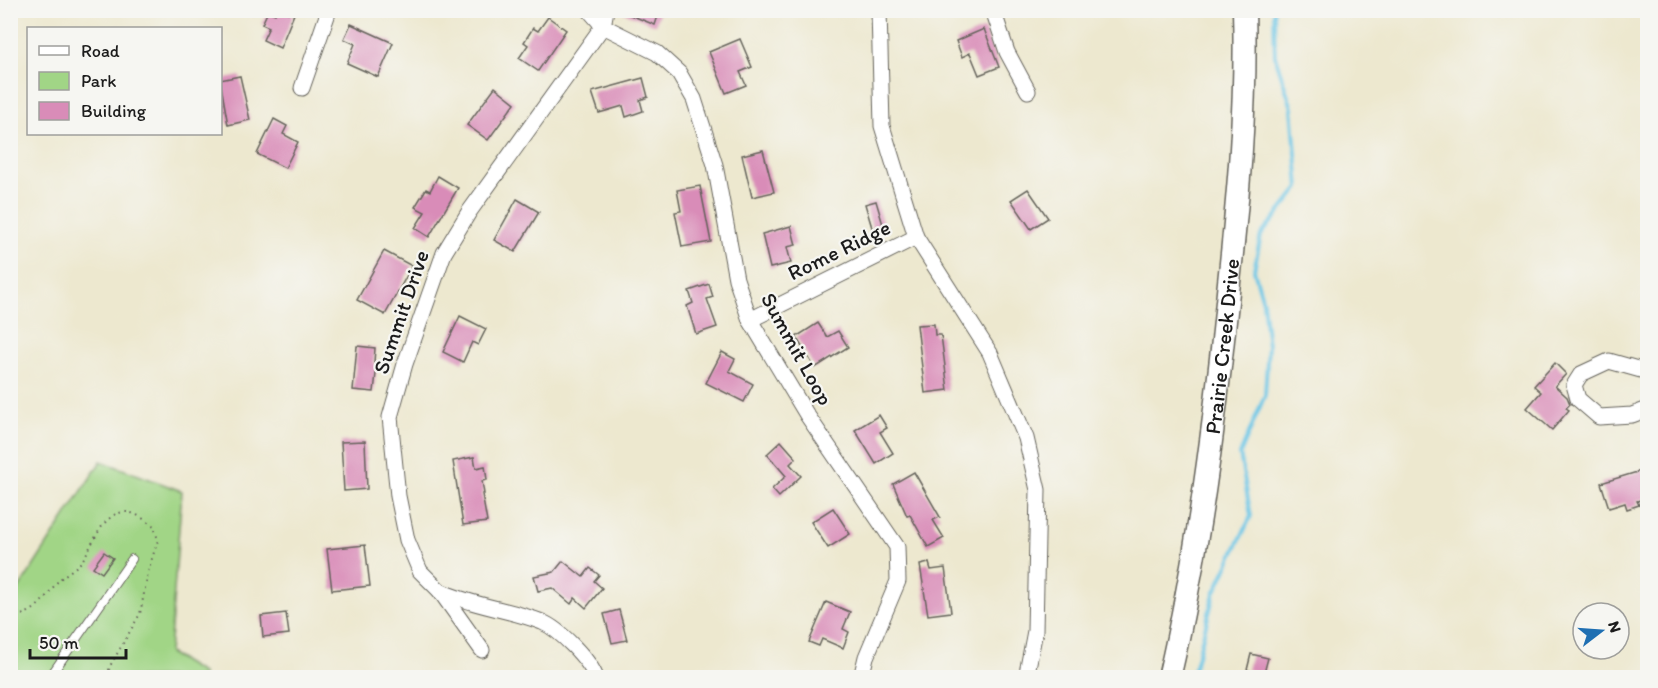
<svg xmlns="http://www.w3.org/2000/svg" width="1658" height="688" font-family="Itim,sans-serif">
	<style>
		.park { fill: #a1d586; stroke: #5e7851; stroke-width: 1.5 }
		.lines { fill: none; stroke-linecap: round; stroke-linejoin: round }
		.stream { stroke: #67c5e5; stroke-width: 4 }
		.building { fill: #d98cb8 }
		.service-casing { stroke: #65635b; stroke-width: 10 }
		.minor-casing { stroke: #65635b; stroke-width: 17 }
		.secondary-casing { stroke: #65635b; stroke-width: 25 }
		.path { stroke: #65635b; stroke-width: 2; stroke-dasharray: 1.5 4.5; stroke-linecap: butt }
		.service { stroke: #fff; stroke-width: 8 }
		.minor { stroke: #fff; stroke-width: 15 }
		.secondary { stroke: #fff; stroke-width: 22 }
		.labels { text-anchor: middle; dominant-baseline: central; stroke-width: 4.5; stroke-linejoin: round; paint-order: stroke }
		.street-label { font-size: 22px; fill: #1c1c1c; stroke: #f6f6f2 }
	</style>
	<rect width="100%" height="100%" fill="#f6f6f2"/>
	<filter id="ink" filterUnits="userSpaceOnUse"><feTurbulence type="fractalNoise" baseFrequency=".0167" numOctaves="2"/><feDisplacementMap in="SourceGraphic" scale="12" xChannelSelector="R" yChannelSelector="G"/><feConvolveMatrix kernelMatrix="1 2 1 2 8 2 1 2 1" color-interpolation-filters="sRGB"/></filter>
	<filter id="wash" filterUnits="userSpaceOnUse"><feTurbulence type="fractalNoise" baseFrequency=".008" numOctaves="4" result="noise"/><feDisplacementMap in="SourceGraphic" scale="24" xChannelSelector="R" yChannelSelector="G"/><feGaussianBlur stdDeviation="1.35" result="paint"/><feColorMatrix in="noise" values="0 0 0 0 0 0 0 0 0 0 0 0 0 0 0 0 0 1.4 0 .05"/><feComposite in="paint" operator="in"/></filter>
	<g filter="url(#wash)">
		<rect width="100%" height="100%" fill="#ede8cf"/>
		<path class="park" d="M101,461l81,30 -13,162 33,20 1,4 -192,1v-77z"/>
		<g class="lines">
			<path class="stream" d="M1192,678l22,-84 37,-78 -11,-62 25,-59 3,-49 -5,-44 -9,-32 7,-35 38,-47 -7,-80 -17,-52 -1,-46"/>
		</g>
		<g id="blocks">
			<g class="building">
				<path d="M276,10l18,4 -14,34 -17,-8 6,-13 -7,-3 6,-13 7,3z"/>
				<path d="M618,10h42l-5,15z"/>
				<path d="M548,17l18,13 -28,41 -19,-13 9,-13 -4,-3 9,-14 5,3z"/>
				<path d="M351,24l42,19 -15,34 -31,-14 8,-19 -11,-5z"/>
				<path d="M984,29l15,38 -20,8 -9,-22 -8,4 -6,-16z"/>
				<path d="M740,39l12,28 -12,5 6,13 -20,8 -17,-41z"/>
				<path d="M240,76l10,44 -22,5 -8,-45z"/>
				<path d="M643,78l5,19 -8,3 3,11 -17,6 -3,-11 -24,7 -7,-21z"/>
				<path d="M495,87l20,16 -27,37 -21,-15z"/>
				<path d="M274,119l13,7 -4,8 15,8 -13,26 -28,-14z"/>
				<path d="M763,150l11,42 -22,5 -10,-42z"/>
				<path d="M438,176l20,12 -29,49 -14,-9 10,-16 -10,-5 11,-18 4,2z"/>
				<path d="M700,186l11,56 -29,5 -7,-35 6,-1 -4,-21z"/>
				<path d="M1028,189l20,29 -17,11 -20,-29z"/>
				<path d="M517,199l22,13 -24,40 -21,-12z"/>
				<path d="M876,201l8,27 -11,3 -8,-27z"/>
				<path d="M791,226l5,19 -9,2 4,16 -21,5 -8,-34z"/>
				<path d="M384,251l28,15 -27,49 -28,-15z"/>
				<path d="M709,284l4,13 -6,2 10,28 -21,7 -9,-28 6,-3 -4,-12z"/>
				<path d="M460,316l26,13 -8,16 -6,-3 -9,20 -20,-10z"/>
				<path d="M818,323l9,14 11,-6 10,16 -33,21 -19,-31z"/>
				<path d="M934,324l1,11h6l7,55 -23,3 -8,-68z"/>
				<path d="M357,346l18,2 -1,15 3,1 -3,28 -21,-2z"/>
				<path d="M722,352l13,7 -6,12 24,13 -9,18 -38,-19z"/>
				<path d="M1555,363l11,11 -11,12 12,11 3,7 -4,4 3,2 -17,20 -25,-22 14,-16 -7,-6z"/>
				<path d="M879,415l8,13 -7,4 13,21 -17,11 -21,-34z"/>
				<path d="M365,441l2,48 -23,2 -3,-49z"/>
				<path d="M781,441l15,17 -6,6 11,12 -22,21 -7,-8 14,-13 -19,-22z"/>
				<path d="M474,457l2,11 9,-2 2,14 -5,1 2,13h-2l5,28 -24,3 -10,-64z"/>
				<path d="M1647,469v29l-10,3 2,4 -12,4 -2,-6 -16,5 -8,-25z"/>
				<path d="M914,472l26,45 -7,3 11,18 -16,9 -18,-32 -3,1 -14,-32z"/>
				<path d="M833,508l17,26 -22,14 -17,-26z"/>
				<path d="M365,545l5,41 -38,4 -5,-41z"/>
				<path d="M104,552l9,6 -11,15 -9,-6z"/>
				<path d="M563,561l20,16 7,-9 9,7 -5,6 8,7 -16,20 -11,-10 -4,6 -19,-16 -14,3 -4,-15 20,-4z"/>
				<path d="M929,563l2,7 14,-2 6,44 -23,3 -8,-50z"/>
				<path d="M826,602l24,10 -7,17 6,3 -6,16 -21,-9 -3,7 -10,-4z"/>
				<path d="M619,610l8,30 -15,3 -8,-29z"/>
				<path d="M286,613l3,21 -26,3 -2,-21z"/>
				<path d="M1251,654l17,4 -4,15 -17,-3z"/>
			</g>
		</g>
	</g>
	<g filter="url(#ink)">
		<use href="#blocks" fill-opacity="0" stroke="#65635b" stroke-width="1.5"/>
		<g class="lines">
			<defs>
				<path id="service" d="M49,678l83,-119"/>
				<g id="minor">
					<path d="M589,10l14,16 54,27 22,20 15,26 21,66 21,114 14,41 57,95 90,132 1,34 -32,76 -5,21"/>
					<path d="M879,10l3,116 34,111 74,116 36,85 12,52 -3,141 -9,47"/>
					<path d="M993,10l14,42 21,39"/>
					<path d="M302,88l27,-78"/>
					<path d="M750,320l166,-83"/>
					<path d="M1648,372l-39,-11 -28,13 -7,11 4,14 21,18 33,-2 16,-6"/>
					<path d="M440,591c33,15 68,18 102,31 17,7 48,38 54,56"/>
					<path d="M482,650l-42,-59 -20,-20 -13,-31 -9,-44 -8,-79 15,-53 39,-111 25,-41 134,-186 3,-16"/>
				</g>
				<g id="secondary">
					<path id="s1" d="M1169,678c30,-128 46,-257 59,-386 10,-94 19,-187 16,-282"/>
				</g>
			</defs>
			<use href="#service" class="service-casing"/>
			<use href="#minor" class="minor-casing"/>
			<use href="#secondary" class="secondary-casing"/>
			<path class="path" d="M10,616c26,1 35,-20 49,-36 7,-7 16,-11 22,-18 12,-15 20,-49 44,-50 11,0 21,9 29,14l4,14 -9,28 -9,46 -30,52 -3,12"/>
			<use href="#service" class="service"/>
			<use href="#minor" class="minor"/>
			<use href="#secondary" class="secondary"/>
		</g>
	</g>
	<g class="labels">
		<g class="street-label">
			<text transform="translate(839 250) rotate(-26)">Rome Ridge</text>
			<text transform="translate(401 312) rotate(-71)">Summit Drive</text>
			<text stroke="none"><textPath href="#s1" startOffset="336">Prairie Creek Drive</textPath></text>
			<text transform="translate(797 349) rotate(61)">Summit Loop</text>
		</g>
	</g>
	<rect width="1658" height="688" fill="none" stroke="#f6f6f2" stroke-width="36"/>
	<rect x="27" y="27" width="195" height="108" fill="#f6f6f2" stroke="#9f9f9c" stroke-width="1.5"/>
	<rect x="39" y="46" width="30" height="9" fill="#ffffff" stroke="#9f9f9c" stroke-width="1.5"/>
	<text x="81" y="57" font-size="18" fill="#1c1c1c">Road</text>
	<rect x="39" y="72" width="30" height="18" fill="#a1d586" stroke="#9f9f9c" stroke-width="1.5"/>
	<text x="81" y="87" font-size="18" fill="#1c1c1c">Park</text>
	<rect x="39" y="102" width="30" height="18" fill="#d98cb8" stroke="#9f9f9c" stroke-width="1.5"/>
	<text x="81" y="117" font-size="18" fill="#1c1c1c">Building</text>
	<g transform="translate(1601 631) rotate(73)"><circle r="28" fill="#f6f6f2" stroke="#9f9f9c" stroke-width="1.5"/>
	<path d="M0-4.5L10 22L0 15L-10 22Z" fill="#1f6fb2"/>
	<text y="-9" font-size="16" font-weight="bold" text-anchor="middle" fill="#1c1c1c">N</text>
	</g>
	<path d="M30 649v9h96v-9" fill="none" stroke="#1c1c1c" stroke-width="3"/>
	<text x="39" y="649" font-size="18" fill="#1c1c1c" stroke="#f6f6f2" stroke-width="4.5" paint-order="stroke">50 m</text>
</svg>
